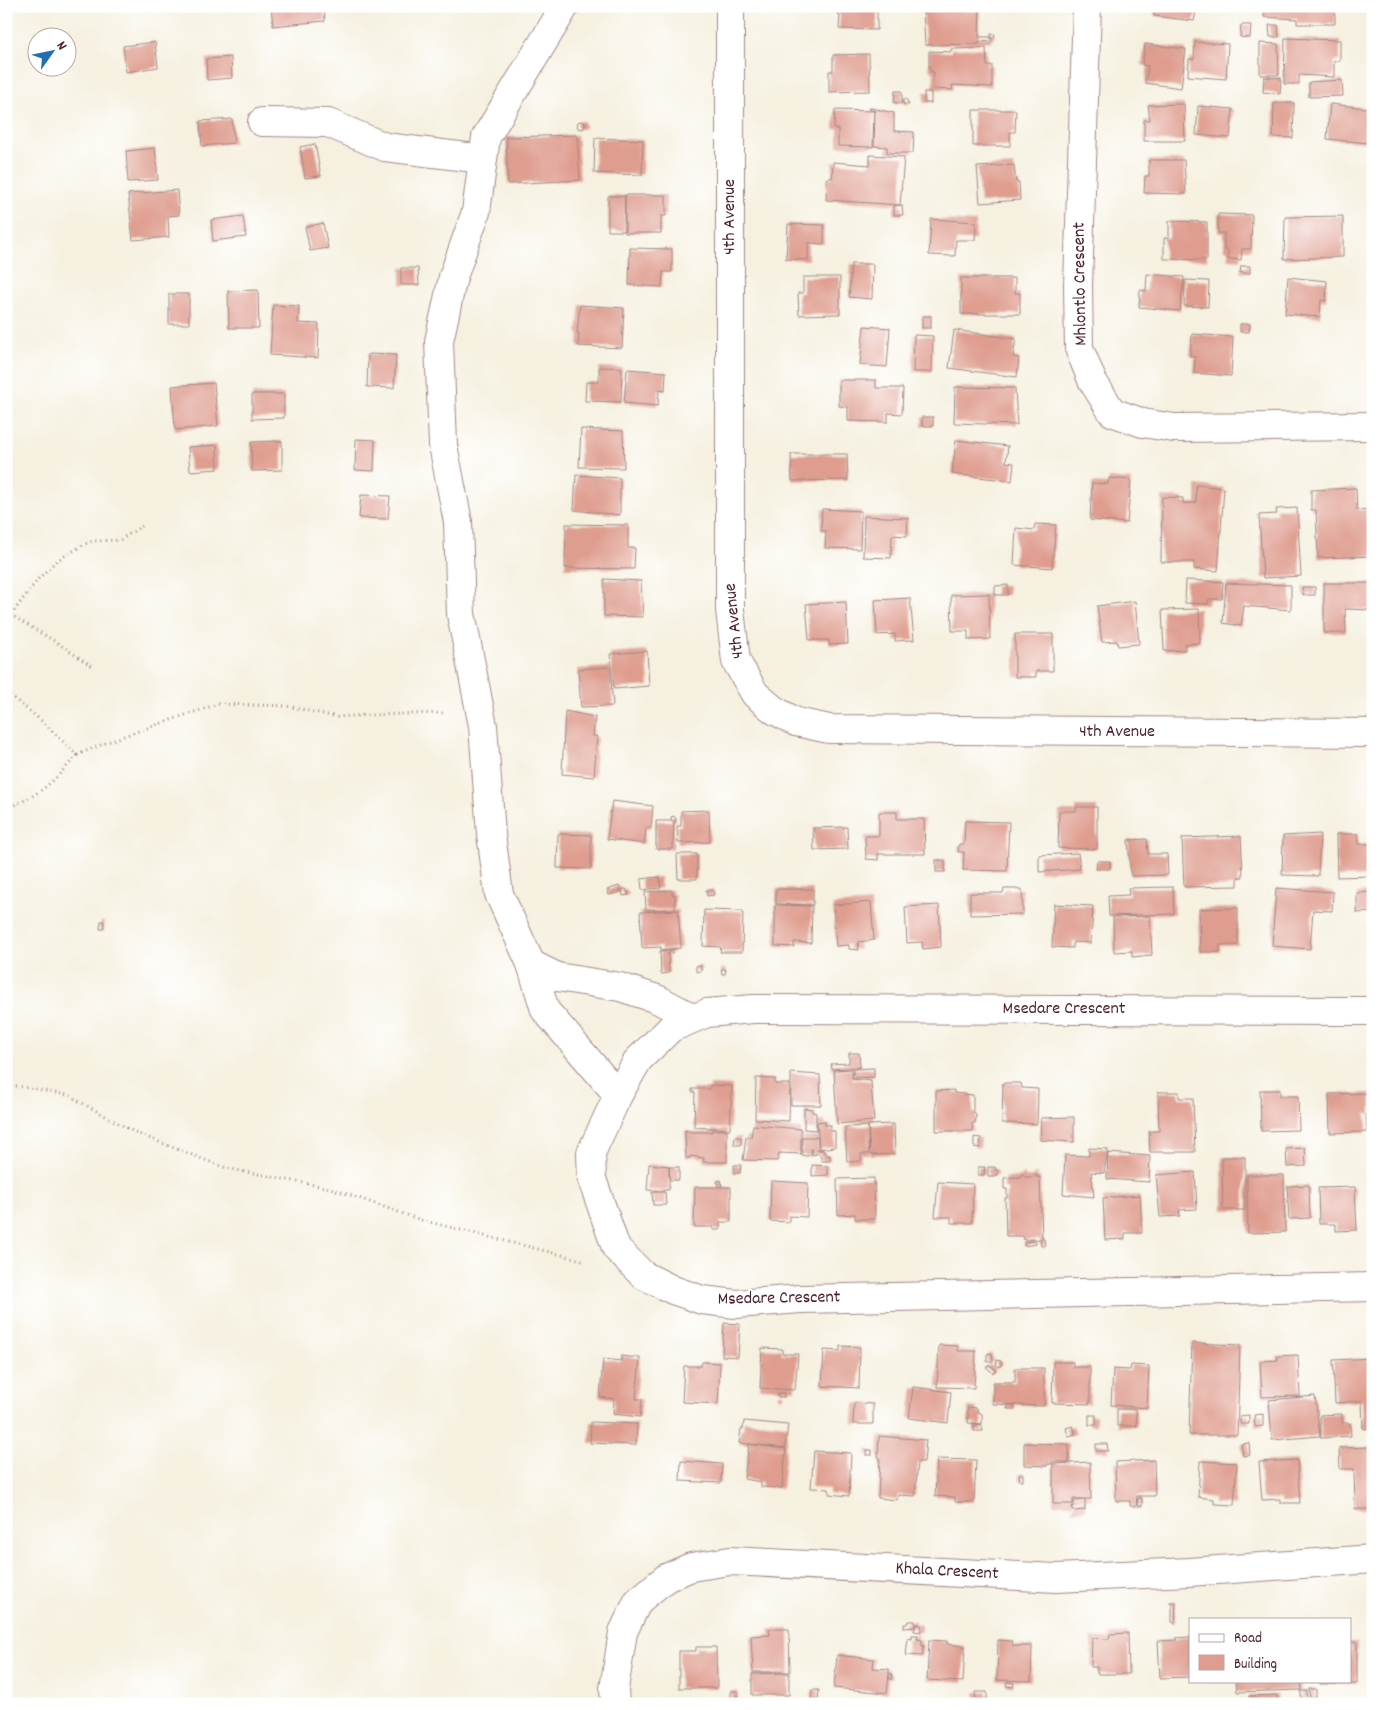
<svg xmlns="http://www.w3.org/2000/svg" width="1379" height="1710" font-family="Dekko,sans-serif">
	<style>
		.building { fill: #df9d8f }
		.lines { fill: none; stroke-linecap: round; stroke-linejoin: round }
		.minor-casing { stroke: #a08885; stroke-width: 30 }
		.path { stroke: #a08885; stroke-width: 3; stroke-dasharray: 1 4; stroke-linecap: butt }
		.minor { stroke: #fff; stroke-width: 28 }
		.labels { text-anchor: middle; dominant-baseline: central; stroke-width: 4; stroke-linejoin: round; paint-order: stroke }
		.street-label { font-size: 18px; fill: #4a1f2b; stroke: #fff }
	</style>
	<rect width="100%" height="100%" fill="#fff"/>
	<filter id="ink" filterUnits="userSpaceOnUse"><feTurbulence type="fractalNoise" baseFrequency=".02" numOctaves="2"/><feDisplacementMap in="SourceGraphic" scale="10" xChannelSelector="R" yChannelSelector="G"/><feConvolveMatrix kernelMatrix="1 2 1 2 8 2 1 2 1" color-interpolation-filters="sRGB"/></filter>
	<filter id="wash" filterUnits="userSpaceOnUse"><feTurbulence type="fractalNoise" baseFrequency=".0096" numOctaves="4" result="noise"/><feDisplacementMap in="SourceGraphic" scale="20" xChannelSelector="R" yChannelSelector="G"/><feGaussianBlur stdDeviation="1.12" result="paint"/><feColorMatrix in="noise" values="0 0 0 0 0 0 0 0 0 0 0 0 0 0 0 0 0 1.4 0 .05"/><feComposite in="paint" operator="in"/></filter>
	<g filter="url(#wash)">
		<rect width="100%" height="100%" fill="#f5f0df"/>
		<g id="blocks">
			<g class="building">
				<path d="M198,6h27v2l-27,1z"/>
				<path d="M271,6h53l1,15 -52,5z"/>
				<path d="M836,6h41v24l-38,-1 1,-14 -3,-1z"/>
				<path d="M980,6l-1,31h11l1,2v-5h4l-1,4 -3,1 1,2 -13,1v2l-54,1 -2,-38z"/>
				<path d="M1155,6h42l-3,15 -40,-5z"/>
				<path d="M1239,6h20v3l-20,-1z"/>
				<path d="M1264,6h71v18h-38v-5l-33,-2z"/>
				<path d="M1241,25h10l-1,13 -10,-1z"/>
				<path d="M1269,25h9l1,12h-9z"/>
				<path d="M1285,38l55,2v21h-6v16l-35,-2v9h-15z"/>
				<path d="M155,42l3,25 -32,5 -3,-26z"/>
				<path d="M1195,42l33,2 -2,35 -38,-3 1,-17h5z"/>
				<path d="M1260,43l18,1 1,31h-19z"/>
				<path d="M1145,44l41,5 -5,39 -36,-5 3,-17 -6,-1z"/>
				<path d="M986,48l1,18 5,-1v22l-40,-2 1,5 -20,-1 1,-17h-3v-2l-2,-1v-18l22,1v-3z"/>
				<path d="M869,54l1,37 -41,1v-21h4v-16z"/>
				<path d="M231,57l1,21 -25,2 -1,-21z"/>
				<path d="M1264,77l17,1 -1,16 -17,-2z"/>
				<path d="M1342,80l1,16 -34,1v-15z"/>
				<path d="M895,91h7v12h-8z"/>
				<rect x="924" y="92" width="7" height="11"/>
				<path d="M903,99h3l3,6 -6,-1z"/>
				<path d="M1274,103h20l-1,35 -20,-1z"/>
				<path d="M1184,104l1,37h-41v-21h6l-2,-15z"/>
				<path d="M1330,104l37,4 -2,16h6l-2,19 -42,-4z"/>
				<path d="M1198,106l35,3 -3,29 -34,-3z"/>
				<path d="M870,108l24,5v18l20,1 -1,21h-26v-6l-13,-1 1,-35 -5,-1z"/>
				<path d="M835,110l39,1 -1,36 -35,-1v-17h-4z"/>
				<path d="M973,110h43l-1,22h-5v14h-37z"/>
				<path d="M232,119l2,24 -32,3 -2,-25z"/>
				<circle cx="581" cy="125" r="4"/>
				<path d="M577,135l3,45 -72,4 -2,-47z"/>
				<path d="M595,138l48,2 -1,35 -48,-2z"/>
				<path d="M315,144l6,32 -16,2 -5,-31z"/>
				<path d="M155,148l3,32 -30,2 -2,-31z"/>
				<path d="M870,155l34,2 -4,48 -74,-5 1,-22h5l1,-16 37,3z"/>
				<path d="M1149,160h35l2,34 -42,-1 1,-17h4z"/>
				<path d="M1014,165l2,17h3l1,18 -40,3 -3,-36z"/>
				<path d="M177,190l2,25 -11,1 1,21 -36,3 -5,-46z"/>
				<path d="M625,195h41v21h-5v17h-36z"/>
				<path d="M608,196h17l-1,35h-16z"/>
				<path d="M902,205l1,10h-9v-9z"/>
				<path d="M1218,214l34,1 -1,34h-9l-1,11 -13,-1v-9h-4v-17h-6z"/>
				<path d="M243,216l3,21 -33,4 -2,-21z"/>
				<path d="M1343,216v41l-59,2 1,-42z"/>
				<path d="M931,219l45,3 -1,18h-19l-1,16 -26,-1z"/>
				<path d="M1169,221l38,1v38l-43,-1v-21h5z"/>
				<path d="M323,223l5,25 -18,3 -5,-24z"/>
				<path d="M788,224l36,1v19l-16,-1v17l-22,-1z"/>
				<path d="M630,248l42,1v23h-9l-1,15 -33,-2z"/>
				<path d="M851,264h22l-1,35 -23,-2z"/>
				<path d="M1241,266h9v7h-10z"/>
				<path d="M401,268h17l1,17h-18z"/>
				<path d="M1147,274l37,3 -4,34 -41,-4 1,-17 6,1z"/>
				<path d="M803,277h37v37l-41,1 -1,-22h5z"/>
				<path d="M1288,277l39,4 -1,20 -5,-1 -1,17 -35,-3z"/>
				<path d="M961,278h54v15h5v21h-59z"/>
				<path d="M1185,280l24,1 -1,26 -24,-1z"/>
				<path d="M258,290l1,38h-30l-1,-37z"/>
				<rect x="169" y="294" width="20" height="30"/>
				<path d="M273,305l26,1 -1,17 21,1 -1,34 -48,-3z"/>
				<path d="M580,305l44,3 -2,40 -44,-2 1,-13h-2z"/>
				<rect x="922" y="316" width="9" height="12"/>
				<path d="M1240,324h10l-1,8h-9z"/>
				<path d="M864,326l26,2 -3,39 -27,-2z"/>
				<path d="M954,330l62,9 -3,18 6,1 -2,19 -68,-9z"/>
				<path d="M1192,334l41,3 -2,39 -37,-3 1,-16 -5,-1z"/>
				<path d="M914,335l19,1 -1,36h-19z"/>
				<path d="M368,354l28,1 -2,33 -27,-1z"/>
				<path d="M599,367l23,1 -1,34 -36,-1 1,-19h13z"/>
				<path d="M627,369l39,3 -1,19 -6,-1 -1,16 -34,-3z"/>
				<path d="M839,380h37v8h27l-1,26 -14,-1v9l-40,-1v-14l-9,-1z"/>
				<path d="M214,383l4,43 -43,4 -3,-44z"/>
				<path d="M955,387l60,1 2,37 -63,-2z"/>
				<path d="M252,394h32v24l-32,1z"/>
				<rect x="922" y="417" width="11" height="9"/>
				<path d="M581,429l42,2 1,37 -45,-1z"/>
				<path d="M356,439l19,1 -1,31 -19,-1z"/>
				<path d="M956,440l52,6 -2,16 8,1 -2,18 -60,-7z"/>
				<path d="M282,441v29l-30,1 -1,-29z"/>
				<path d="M217,445l1,24 -28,2 -2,-24z"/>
				<path d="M791,454h56l1,26 -56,1z"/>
				<path d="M576,475l44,3v37l-46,-5z"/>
				<path d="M1109,478l22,2 -4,43 -37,-3 2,-37 16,1z"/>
				<path d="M1196,485l28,3 -6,83 -24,-2v-7h-33l1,-65 21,1v5h13z"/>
				<path d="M1356,488l1,22 16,-1v47l-55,2 -2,-48h-5v-20z"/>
				<path d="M361,495l29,1 -2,23 -29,-1z"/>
				<path d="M1297,508l4,68 -38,2 -4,-63 18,-1 -1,-5z"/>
				<path d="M822,509l39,2 -1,38 -35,-1 1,-17h-5z"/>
				<path d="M864,516l44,2 -1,18 -15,-1 -1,23 -28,-1z"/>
				<path d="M566,524l62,1v23h7l-1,21 -69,-1z"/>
				<path d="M1035,524l21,1 -4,43 -38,-3 2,-37 18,2z"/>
				<path d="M604,579l37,2 2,36 -39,-1z"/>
				<path d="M1186,580l37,2 -1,17h-13l-1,5 -23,-1z"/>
				<path d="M1226,583l65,2v25l-47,-4 -3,20 -18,-3z"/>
				<path d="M1324,583h49v27l-28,-1 1,24h-22z"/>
				<path d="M1008,585v10h-13v-9z"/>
				<path d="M1302,587h13v8h-12z"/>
				<path d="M989,594l1,45 -22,1v-9h-16l-1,-36z"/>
				<path d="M910,598l4,42 -19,1v-7l-18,1 -2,-35z"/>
				<path d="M1135,601l4,43 -21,2 -1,-5 -15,1 -5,-36z"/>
				<path d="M846,602l2,42 -19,1v-5h-20l-3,-36z"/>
				<path d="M1199,609l1,34 -15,1v6l-21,1 -2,-41z"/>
				<path d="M1015,634h38v37h-17v6h-21z"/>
				<path d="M647,651l2,35 -35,3 -4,-35z"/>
				<path d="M610,667l3,39 -32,1 -3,-38z"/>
				<path d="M565,711l30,6 -2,19h4l-3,41 -32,-3z"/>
				<path d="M612,801l41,5 -2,22h-5l-2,16 -37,-5z"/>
				<path d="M1076,807h21v42l-39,-1 1,-37h17z"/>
				<path d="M709,810l1,32 -32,1 -1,-17h4v-15z"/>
				<path d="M879,812h18v7h27l1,35h-47v6l-12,-1 -1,-23h14z"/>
				<path d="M674,816l2,3v2h-2l-1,28h-17v-28h16l-1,-4z"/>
				<path d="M965,821l44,1 -2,49 -44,-1 1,-18h-6l1,-8h5z"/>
				<path d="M847,827l1,22 -34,1 -1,-22z"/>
				<path d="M558,834l33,1v34l-34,-1z"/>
				<path d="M1320,834l-2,42 -36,-1 1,-39z"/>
				<path d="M1336,834h22l1,10h14v32l-36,1z"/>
				<path d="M1241,836l2,41h-5v9l-54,1 -2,-49z"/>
				<path d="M1147,839l1,15h19l1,21 -37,1 -3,-36z"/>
				<path d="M1078,853l2,16 -41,3v-17z"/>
				<path d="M677,854h20v25h-19z"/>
				<rect x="936" y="860" width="9" height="12"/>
				<path d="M1097,861h13v8h-14z"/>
				<path d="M660,877l1,11 -19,2 -1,-11z"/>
				<path d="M619,886l2,6 -12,3 -2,-5z"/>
				<path d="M1173,887l1,27 -65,2 -1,-20 21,-1 -1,-7z"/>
				<path d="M1276,888l57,4 -1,19 -19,-1 -3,39 -38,-3z"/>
				<path d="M622,889h4l3,6 -6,1z"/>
				<path d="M776,889h37v16l-37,-1z"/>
				<path d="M1004,889h18l1,25 -53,1v-22h33z"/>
				<path d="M672,890v5l3,-1v15l-29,1 -1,-18z"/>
				<path d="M706,890h7l1,5 -7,1z"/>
				<path d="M1373,892v20l-16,1v-20z"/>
				<path d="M871,902l3,38 -16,2 1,8 -10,-1v-4l-13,1 -3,-41z"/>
				<path d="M1054,904l39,2 -2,37 -18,-1v6l-21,-1z"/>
				<path d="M775,905l37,1 -1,37 -17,-1v5l-19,-1z"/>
				<path d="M939,905l2,42 -18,2 -1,-7 -15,1 -2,-36z"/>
				<path d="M1238,908v37h-18v7h-20l-1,-43z"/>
				<path d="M678,910l3,38 -20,2v-3l-19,1 -2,-36z"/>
				<path d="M704,910l39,1 -1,41h-22l1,-5 -18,-1z"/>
				<path d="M1150,916l2,39 -20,2v-6l-18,1 -1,-35z"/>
				<path d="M101,921h3v8h-4z"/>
				<path d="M673,950v3h-5l1,20 -8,1 -1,-23z"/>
				<path d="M701,965v6l-5,1v-6z"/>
				<path d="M721,969h5l-1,5h-3z"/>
				<path d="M849,1053h10l1,14 -28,2 -1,-5 18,-1z"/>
				<path d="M874,1068v9l-21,1v-9z"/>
				<path d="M852,1069v10l19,2 3,40 -37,3 -3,-54z"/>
				<path d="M791,1073l29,2 1,30h-30z"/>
				<path d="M756,1078l19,1v5h15l-1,37 -34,-2z"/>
				<path d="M1003,1083h18l1,5 16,1 -1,35 -35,-1z"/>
				<path d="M710,1085l22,1 -2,43 -36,-2 1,-35h-3v-3h18z"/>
				<path d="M954,1090v3l19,2v17l2,1 1,3 -1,7h-3l1,8h-37v-40z"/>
				<path d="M1260,1090h20v6h18l1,34 -38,1z"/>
				<path d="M1158,1092h21v6h14l2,54h-45l-1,-21h10z"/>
				<path d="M1371,1093v21h-5l1,18 -37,1 -1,-39z"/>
				<path d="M804,1108l8,1v3l4,1v17l-12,-1z"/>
				<path d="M1074,1117v25l-34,-2 1,-22z"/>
				<path d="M825,1121v4h6l-1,6h5v16l-16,2 -2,-27z"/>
				<path d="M894,1124l1,30 -25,1 -2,-30z"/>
				<path d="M753,1125l48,4v25l-22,-1 -2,8 -34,-1 3,-23h5z"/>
				<path d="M868,1126l1,28h-8v7l-14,1 -2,-35z"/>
				<path d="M685,1130l7,2h20v-2h15v32h-24l1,-4 -14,-2v2h-4z"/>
				<path d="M735,1137h6v8h-7z"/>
				<path d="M802,1137h16v13h5l3,5h4v6h-8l-3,-8 -6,2 -2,-7v7l-5,1 -4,-1z"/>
				<path d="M974,1137l7,1 -1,10 -6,-1z"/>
				<path d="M1089,1148l19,1 -4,24 -13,-1 3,25 -31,-3 2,-39 24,1z"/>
				<path d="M1305,1148l1,18 -19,1 -1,-18z"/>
				<path d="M1108,1153l42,3 -1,26 -42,-3z"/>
				<path d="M1222,1157h23v53h-22z"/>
				<path d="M649,1164l20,2v24h-5l-1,1 -16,-1z"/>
				<path d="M734,1165h7l-1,8h-6z"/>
				<path d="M812,1165l16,1v9l-16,1z"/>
				<path d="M669,1167h10v13h-9z"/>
				<path d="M978,1167h7l-1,8h-6z"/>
				<path d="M988,1167h7v3h3v5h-3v2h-7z"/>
				<path d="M1195,1172l2,37 -18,1 1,6 -20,1 -4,-42z"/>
				<path d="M1022,1174l2,1 1,2h8l1,-3h3l-1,3h4l2,62h2l1,7h-4l-1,-6 1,-1 -17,1 -1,-4h-17l-1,-38h2v-9h-3v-11l17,-1z"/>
				<path d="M1247,1175h37l1,57 -37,1z"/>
				<path d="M874,1178l1,41h-20v-5l-17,1 -1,-36z"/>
				<path d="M721,1180l1,6h-4l-1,-5z"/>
				<path d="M771,1181l37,2 -1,34 -18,-1v6l-19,-1z"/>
				<path d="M938,1182l35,2 -1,39h-21v-6h-16z"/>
				<path d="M1309,1185l1,33 -21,1 -2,-33z"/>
				<path d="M695,1187h36v35h-11v8h-7v-3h-19z"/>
				<path d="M1355,1187l2,43 -21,1v-7h-17l-1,-36z"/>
				<path d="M652,1192h13l1,13h-13z"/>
				<path d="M1140,1195l2,38h-17v6l-20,1 -2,-42z"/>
				<path d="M1036,1241v3l-12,2v-4z"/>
				<path d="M724,1323l16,1 -2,33 -16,-1z"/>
				<path d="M1192,1343l48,2 -3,90h-48z"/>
				<path d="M939,1345l19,1v5h18l-2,37 -37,-1z"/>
				<path d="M840,1346l20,1 -1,41 -37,-2 2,-36 16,1z"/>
				<path d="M762,1348l20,1v5h16l-3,36 -35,-2z"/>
				<path d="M992,1353l1,9h-6v-8z"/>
				<path d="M1298,1355l2,41 -38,1 -2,-36 18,-1 -1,-4z"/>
				<path d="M621,1356l19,2 -4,41h6l-2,18 -27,-3 1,-15 -14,-2 3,-38 18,2z"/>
				<path d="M1373,1358v70l-10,1 -1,-28 -27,2 -2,-43z"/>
				<path d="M997,1360l5,2 -2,5 -4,-2z"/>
				<path d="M702,1362l18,1 -2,41 -36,-2 2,-36h17z"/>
				<path d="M1053,1362h20v5h17v37l-38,-1z"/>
				<path d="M990,1365l6,5 -3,3 -7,-6z"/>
				<path d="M1131,1365l18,1 -2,42 -36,-3 2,-36 17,1z"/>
				<path d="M1015,1368h29v38l-51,-2v-22h22z"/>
				<path d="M913,1387l38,5 -3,31 -39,-5z"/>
				<rect x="778" y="1393" width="6" height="4"/>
				<path d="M1315,1396l5,40 -48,4 -3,-40z"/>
				<path d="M854,1403l19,1v20h-20z"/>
				<path d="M1008,1405h7v4h-8z"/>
				<path d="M968,1407l9,1v3l5,3v10l-14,-1z"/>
				<path d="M1117,1409h19l1,17h-20z"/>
				<path d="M1263,1414v12l-8,1 -1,-12z"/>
				<path d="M1342,1414v9h8l1,13 -30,2 -1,-23z"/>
				<rect x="1089" y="1415" width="7" height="10"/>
				<path d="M1249,1415v9h-9v-8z"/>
				<path d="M744,1421l44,4 -3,23 -46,-5 2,-14h2z"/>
				<path d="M591,1422l46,2 -1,21 -46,-2z"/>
				<path d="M981,1424l2,7h-9v-6z"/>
				<path d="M1073,1426l3,8 -8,2 -2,-8z"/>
				<path d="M879,1436l47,4 -2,22h-6l-3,34 -17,-1 -1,5 -19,-2 2,-40 -2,-1z"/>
				<path d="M1024,1443l45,1v18h-17v2h-4l-1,2 -23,-1z"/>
				<path d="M1249,1443l1,12 -7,1 -2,-12z"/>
				<path d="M749,1444l37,5 -4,39 -21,-1v-5l-17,-3z"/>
				<path d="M1096,1444h11l1,7h-12z"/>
				<path d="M1373,1447v62h-18l-1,-40h-14l-1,-21z"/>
				<rect x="866" y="1450" width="6" height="5"/>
				<path d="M814,1451l37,2 -2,43 -20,-2v-5l-18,-1z"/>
				<path d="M937,1459l39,1 -2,42h-19v-5l-20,-1z"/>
				<path d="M1154,1460l1,36h-18l-1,10h-6v-5h-14l-1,-39z"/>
				<path d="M1297,1460l3,43h-19v-4l-19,1 -3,-38z"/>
				<path d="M681,1461l41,3 -1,19 -41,-2z"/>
				<path d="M1200,1461l37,2 -3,42 -20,-1v-5l-16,-2z"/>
				<path d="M1090,1462l1,37h-18v5h-20v-40z"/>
				<path d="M1019,1474h4v7h-3z"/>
				<path d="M1138,1498h4v8h-5z"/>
				<path d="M1085,1500v10l-12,1 -1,-5 2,1v-6z"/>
				<path d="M1170,1602h6l-1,21 -3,-1v-19l-2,1z"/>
				<path d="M908,1621h7v6l-11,1v-4h3z"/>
				<path d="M916,1624l5,1v7l-7,-1z"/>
				<path d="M769,1629h20l1,43h-37l-2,-36 19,-1z"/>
				<path d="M1128,1633l1,41h-32v-7h-6l1,-29 17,1 1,-5z"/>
				<path d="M912,1635h6l-1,4 5,1v6l2,-1 -2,11 -16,-1 2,-17 4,1z"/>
				<path d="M1190,1637v40l-30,1 -2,-37 19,-1 -1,-2z"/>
				<path d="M929,1640l18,1v3l18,2 -2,36 -36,-2z"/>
				<path d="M998,1640l14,1 1,5h19l-1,35 -34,-1z"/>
				<path d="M1350,1642h7v42h-37v-3h30z"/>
				<path d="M696,1647h20l1,41h-38v-37h17z"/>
				<path d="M837,1655l37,4 -1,9 16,1v5h3v5h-3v-4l-2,18 -53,-5z"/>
				<path d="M789,1673v22h-37v-21z"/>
				<path d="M1236,1681h65l1,9 -65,2z"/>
				<path d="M1007,1682l7,1 -1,4 -7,-1z"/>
				<path d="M1309,1689h7v9h-6z"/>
				<path d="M812,1690h7l-1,11 -7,-1z"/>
				<rect x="731" y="1691" width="7" height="11"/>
				<rect x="1301" y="1691" width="6" height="10"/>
				<path d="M975,1692h12v7l-11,1z"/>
				<path d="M1277,1695l1,9h-29v-8z"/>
			</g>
		</g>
	</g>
	<g filter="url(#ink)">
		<use href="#blocks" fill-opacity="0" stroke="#a08885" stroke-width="1"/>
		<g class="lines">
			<defs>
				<g id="minor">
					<path d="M565,6l-79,131 -10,75 -23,65 -14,64 4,104 15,77 3,92 22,112 8,108 8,60 32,70 14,46 73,85"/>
					<path d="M730,6v604l6,51 19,33 19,16 22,12 33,7 544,4"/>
					<path d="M1087,6l-9,280 1,62 13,32 20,32 31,11 31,5 199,-2"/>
					<path d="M262,122l66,1 57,24 98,12"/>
					<path d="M531,964l26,13 63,10 37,12 36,19"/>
					<path d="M1373,1011l-620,-2 -46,4 -36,15 -33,32 -20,35 -27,58 1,26 24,69 27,27 30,15 29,10 34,4 64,-5 573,-12"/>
					<path d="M615,1704l-1,-15 9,-57 15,-31 28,-23 25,-11 39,-6 326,17 133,-6 184,-13"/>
				</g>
			</defs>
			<use href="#minor" class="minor-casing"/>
			<g class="path">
				<path d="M6,612l50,30 36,24"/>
				<path d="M11,615l27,-36 18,-18 29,-17 7,-3 28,-1 22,-14"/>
				<path d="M6,692l37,30 34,33c-23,26 -37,41 -71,53"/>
				<path d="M77,755l38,-16 103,-35 69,2 49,11 32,-2 78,-2"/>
				<path d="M6,1084l62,11 68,38 90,35 104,20 91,32 165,41"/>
			</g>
			<use href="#minor" class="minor"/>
		</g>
	</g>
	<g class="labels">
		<g class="street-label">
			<text transform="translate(730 217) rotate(-90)">4th Avenue</text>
			<text transform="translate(1081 284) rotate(-91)">Mhlontlo Crescent</text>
			<text transform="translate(735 621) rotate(-96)">4th Avenue</text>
			<text x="1117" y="732">4th Avenue</text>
			<text x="1064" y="1009">Msedare Crescent</text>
			<text transform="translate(779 1299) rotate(-1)">Msedare Crescent</text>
			<text transform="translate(947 1572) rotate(3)">Khala Crescent</text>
		</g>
	</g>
	<rect width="1379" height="1710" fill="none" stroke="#fff" stroke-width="25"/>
	<rect x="1189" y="1618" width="162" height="65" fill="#ffffff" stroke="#b7a5aa"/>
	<rect x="1199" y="1634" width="25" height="8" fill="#ffffff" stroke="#b7a5aa"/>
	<text x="1234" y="1642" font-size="15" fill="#4a1f2b">Road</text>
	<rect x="1199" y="1655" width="25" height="15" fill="#df9d8f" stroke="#b7a5aa"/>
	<text x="1234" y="1668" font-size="15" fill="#4a1f2b">Building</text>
	<g transform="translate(52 52) rotate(57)"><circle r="24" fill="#ffffff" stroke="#b7a5aa"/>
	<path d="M0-4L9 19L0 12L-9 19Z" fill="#1f6fb2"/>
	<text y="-8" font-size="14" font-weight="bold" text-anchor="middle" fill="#4a1f2b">N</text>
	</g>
</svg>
